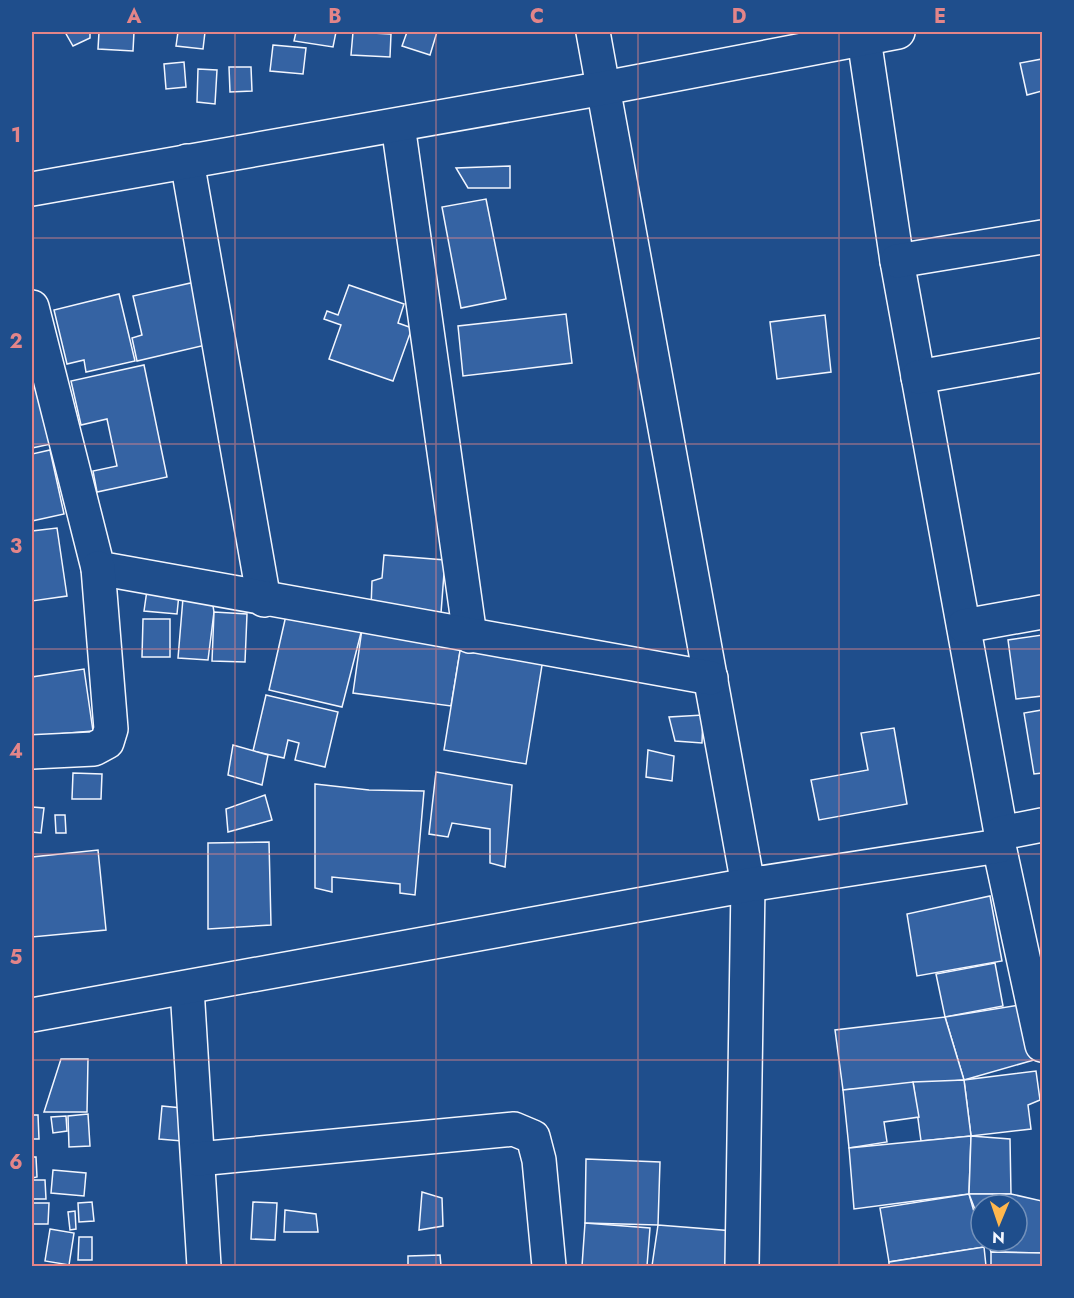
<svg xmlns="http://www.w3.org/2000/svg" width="1074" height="1298" font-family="Jost,sans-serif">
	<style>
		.building { fill: #3563a3; stroke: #f2f6ff; stroke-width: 1.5 }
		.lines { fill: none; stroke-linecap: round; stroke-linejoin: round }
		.minor-casing { stroke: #f2f6ff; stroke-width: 36 }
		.minor { stroke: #1f4e8c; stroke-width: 33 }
		.grid { fill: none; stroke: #e38589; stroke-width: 1.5; stroke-opacity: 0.55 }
		.neatline { fill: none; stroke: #e38589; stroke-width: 2 }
		.grid-label { font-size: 20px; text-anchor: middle; font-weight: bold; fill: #e38589 }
	</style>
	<rect width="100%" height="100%" fill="#1f4e8c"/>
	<g class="building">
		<path d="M65,32h25v6l-17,8z"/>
		<path d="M99,32h35l-1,19 -35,-2z"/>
		<path d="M178,32h27l-2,17 -27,-3z"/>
		<path d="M296,32h40l-3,15 -39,-6z"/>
		<path d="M353,32l38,2 -1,23 -39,-2z"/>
		<path d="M407,32h30l-7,23 -28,-9z"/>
		<path d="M273,45l33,3 -3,26 -33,-3z"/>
		<path d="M1042,59v32l-15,4 -7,-32z"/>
		<path d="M184,62l2,25 -20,2 -2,-25z"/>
		<path d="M229,67h22l1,24 -22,1z"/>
		<path d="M198,69l19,1 -2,34 -18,-2z"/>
		<path d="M510,166v22h-42l-12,-20z"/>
		<path d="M486,199l20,100 -45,9 -19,-101z"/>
		<path d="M195,282l15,62 -73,17 -5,-23 10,-3 -9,-39z"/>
		<path d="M349,285l55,19 -6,19 14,5 -19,53 -64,-22 12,-34 -17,-6 3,-8 11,4z"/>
		<path d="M119,294l16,67 -49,11 -2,-12 -17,4 -13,-54z"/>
		<path d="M566,314l6,49 -109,13 -5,-50z"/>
		<path d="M825,315l6,57 -54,7 -7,-57z"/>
		<path d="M144,365l23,112 -70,15 -4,-21 24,-5 -10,-47 -26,6 -10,-44z"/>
		<path d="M40,381l11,63 -19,4v-65z"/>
		<path d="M50,450l14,64 -32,7v-67z"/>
		<path d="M57,528l10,68 -35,5v-70z"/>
		<path d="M384,555l61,5 -4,53 -70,-5 1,-27 10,-3z"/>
		<path d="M147,590l32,4 -2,20 -33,-3z"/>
		<path d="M183,598l29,2 2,12 -6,48 -30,-2z"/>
		<path d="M287,611l75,18 -20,78 -73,-17z"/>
		<path d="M214,612l33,2 -2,48 -33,-1z"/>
		<path d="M143,619h27v38h-28z"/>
		<path d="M362,629l99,16 -10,61 -98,-13z"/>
		<path d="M1042,635v61l-26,3 -8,-59z"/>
		<path d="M461,645l82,14 -17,105 -82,-14z"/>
		<path d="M84,669l9,62 -61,5v-59z"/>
		<path d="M266,695l72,17 -13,55 -30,-7 4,-17 -11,-3 -4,18 -31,-7z"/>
		<path d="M1042,710v63l-8,1 -10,-61z"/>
		<path d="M703,715l-1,28 -27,-2 -6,-24z"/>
		<path d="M894,728l13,76 -88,16 -8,-40 57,-10 -7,-37z"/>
		<path d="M233,745l35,10 -6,30 -34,-10z"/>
		<path d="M648,750l26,6 -2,25 -26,-4z"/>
		<path d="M436,772l76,13 -7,82 -15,-4v-34l-38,-6 -4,14 -19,-3z"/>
		<path d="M73,773l29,1 -1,25h-29z"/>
		<path d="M315,784l54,6 55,1 -9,104 -15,-2v-9l-68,-7v15l-17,-4z"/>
		<path d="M265,795l7,25 -44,12 -2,-23z"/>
		<path d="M32,807l12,1 -3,25 -9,-1z"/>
		<path d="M55,815h10l1,18h-10z"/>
		<path d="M269,842l2,83 -63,4v-86z"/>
		<path d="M98,850l8,80 -74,7v-80z"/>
		<path d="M990,896l12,65 -85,15 -10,-62z"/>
		<path d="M995,963l8,43 -58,11 -9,-43z"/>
		<path d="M1026,1004l8,56 -70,20 -19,-63z"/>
		<path d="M945,1017l19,63 -121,10 -8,-60z"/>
		<path d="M61,1059h27l-1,53h-43z"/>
		<path d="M1036,1071l4,29 -12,5 3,24 -60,7 -7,-56z"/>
		<path d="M964,1080l7,56 -50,5 -8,-59z"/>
		<path d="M913,1082l6,35 -35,5 3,20 -38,6 -6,-58z"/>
		<path d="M162,1106l20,2v33l-23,-2z"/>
		<path d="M88,1114l2,32 -21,1 -1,-31z"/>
		<path d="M32,1115h6l1,24h-7z"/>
		<path d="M66,1116l1,15 -14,2 -2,-16z"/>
		<path d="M971,1136l-2,58 -115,15 -5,-61z"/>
		<path d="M971,1136l39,3 1,55h-42z"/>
		<path d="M32,1157h4l1,20 -5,1z"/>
		<path d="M586,1159l74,3 -2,63 -73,-2z"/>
		<path d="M53,1170l33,3 -2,23 -33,-3z"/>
		<path d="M32,1180h13l1,19h-14z"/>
		<path d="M422,1192l20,6 1,28 -24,4z"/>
		<path d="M969,1194l15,53 -95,15 -9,-54z"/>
		<path d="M969,1194h42l31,7v52l-51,-1 -4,-11h30v-36h-36v20z"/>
		<path d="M92,1202l2,19 -15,1 -1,-19z"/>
		<path d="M253,1202l24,1 -2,37 -24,-1z"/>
		<path d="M32,1203h17l-1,21h-16z"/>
		<path d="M285,1210l31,4 2,18h-34z"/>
		<path d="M75,1211l1,18 -6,1 -2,-18z"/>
		<path d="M585,1223l65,5 -3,38h-65z"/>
		<path d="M658,1225l76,6 -4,35h-78z"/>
		<path d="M50,1229l24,4 -5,32 -24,-4z"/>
		<path d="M79,1237h13v23h-14z"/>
		<path d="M984,1247l2,19h-97v-4z"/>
		<path d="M991,1252l51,1v13h-51z"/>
		<path d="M440,1255l1,11h-33v-10z"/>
	</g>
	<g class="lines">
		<defs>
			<g id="minor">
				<path d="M593,32l155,853 -6,381"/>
				<path d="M863,32l34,229 104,572"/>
				<path d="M398,125l72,511"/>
				<path d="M187,161l77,439"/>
				<path d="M32,189l572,-101 294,-56"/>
				<path d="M897,261l145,-24"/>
				<path d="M32,307l66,261 613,110"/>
				<path d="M918,377l124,-22"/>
				<path d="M964,626l78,-14"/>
				<path d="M32,752l62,-3 13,-7 4,-13 -13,-161"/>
				<path d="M999,846l43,199"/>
				<path d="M187,988l17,278"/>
				<path d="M32,1015l716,-130 251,-39 2,-13 41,-8"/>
				<path d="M198,1159l316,-30 19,8 6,23 10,106"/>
			</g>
		</defs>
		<use href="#minor" class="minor-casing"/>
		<use href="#minor" class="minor"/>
	</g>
	<path class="grid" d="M235,32v1234M436,32v1234M638,32v1234M839,32v1234M32,238h1010M32,444h1010M32,649h1010M32,854h1010M32,1060h1010"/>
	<rect width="1074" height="1298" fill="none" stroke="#1f4e8c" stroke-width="66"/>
	<g transform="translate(999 1223) rotate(182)"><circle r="28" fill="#1f4e8c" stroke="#7391ba" stroke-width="1.5"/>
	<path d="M0-4.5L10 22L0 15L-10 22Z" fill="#ffb74d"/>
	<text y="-9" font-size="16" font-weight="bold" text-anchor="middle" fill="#f2f6ff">N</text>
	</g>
	<rect x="33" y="33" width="1008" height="1232" class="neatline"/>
	<g class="grid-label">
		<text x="134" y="23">A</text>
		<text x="335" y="23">B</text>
		<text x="537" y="23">C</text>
		<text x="739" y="23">D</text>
		<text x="940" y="23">E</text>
		<text x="16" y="142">1</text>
		<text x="16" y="348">2</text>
		<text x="16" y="553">3</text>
		<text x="16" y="758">4</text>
		<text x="16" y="964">5</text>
		<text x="16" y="1169">6</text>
	</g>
</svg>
